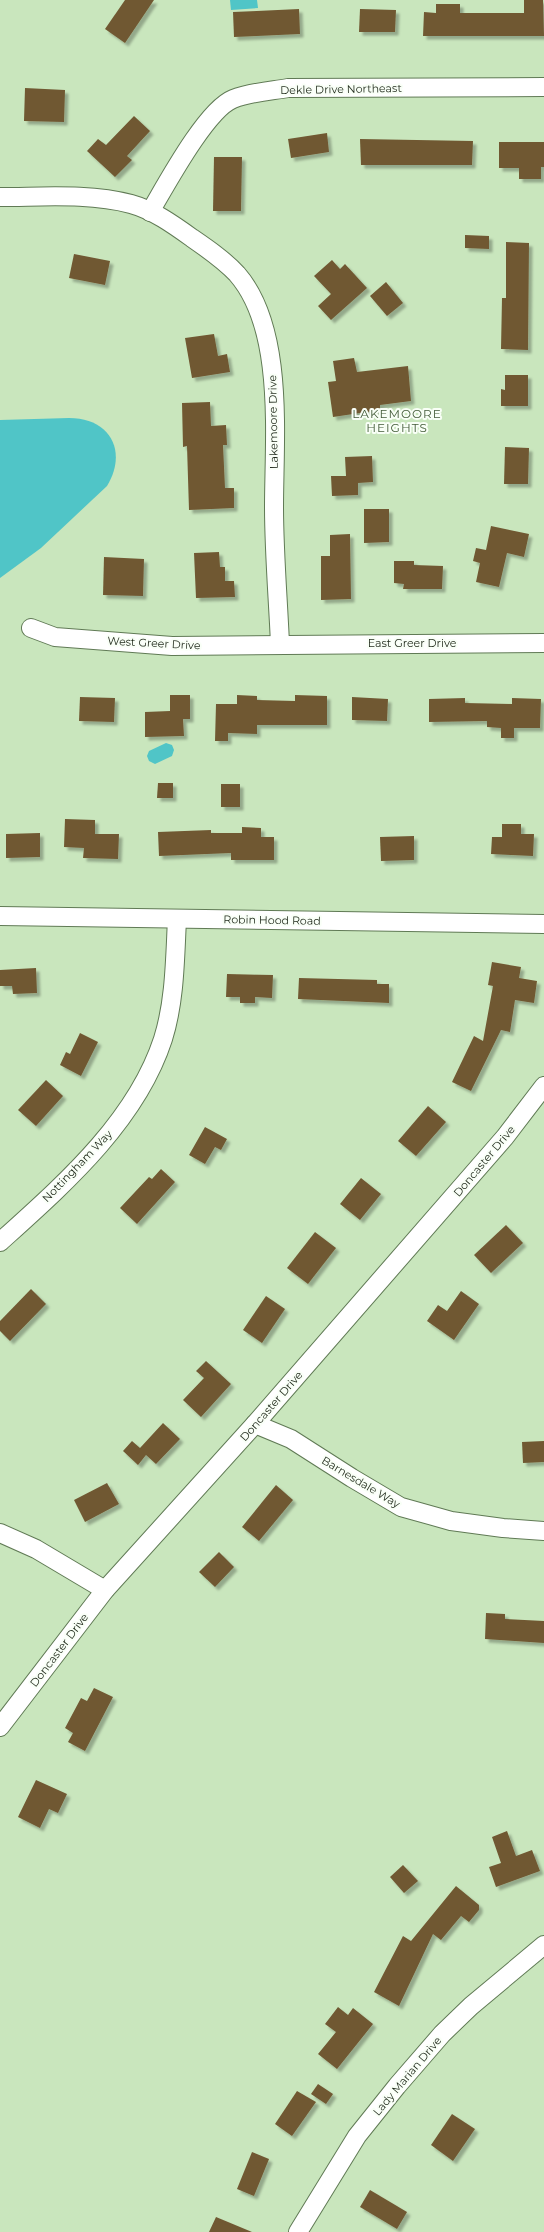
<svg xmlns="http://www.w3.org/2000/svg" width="544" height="2232" font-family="Montserrat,sans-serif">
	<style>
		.water { fill: #50c5c7 }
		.building { fill: #705832; filter: url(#shadow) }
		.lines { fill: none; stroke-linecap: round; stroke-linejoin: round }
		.street-casing { stroke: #607a55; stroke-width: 20 }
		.street { stroke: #fff; stroke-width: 18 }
		.labels { text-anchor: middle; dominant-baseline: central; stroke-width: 4; stroke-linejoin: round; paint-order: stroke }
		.street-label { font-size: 11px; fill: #1f291a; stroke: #f9fff7 }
		.neighbourhood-label { font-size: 12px; letter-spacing: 1px; fill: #445d3a; stroke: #f9fff7 }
	</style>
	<defs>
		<filter id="shadow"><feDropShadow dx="3.5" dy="3.5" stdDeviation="1" flood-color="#0004"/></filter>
	</defs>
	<rect width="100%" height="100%" fill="#c9e6bd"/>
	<g class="water">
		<path d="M230,0h27l1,8 -27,2z"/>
		<path d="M69,418c41,0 59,33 38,68l-66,62 -41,30v-158z"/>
		<path d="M166,743l6,2 2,5 -2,6 -17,8 -6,-3 -2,-5 2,-5z"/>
	</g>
	<g class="building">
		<path d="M125,0h29l-29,43 -20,-14z"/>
		<path d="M524,0h19l1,36h-121l1,-24 12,1v-9h24v9h64z"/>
		<path d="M299,9l1,25 -66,3 -1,-25z"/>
		<path d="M360,9l36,1 -1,22h-36z"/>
		<path d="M25,88l40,2 -1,32 -40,-1z"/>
		<path d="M134,116l16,15 -23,25 5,4 -17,17 -28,-26 11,-12 8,6z"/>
		<path d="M327,133l2,19 -38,6 -3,-19z"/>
		<path d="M360,139l113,2 -1,24h-111z"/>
		<path d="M499,142h45v25h-3v12h-22v-11h-20z"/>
		<path d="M214,157h28l-1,54h-28z"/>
		<path d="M465,235l24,1v13l-24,-1z"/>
		<path d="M506,242l23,1 -1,107 -27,-1 1,-51h4z"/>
		<path d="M74,254l36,7 -5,24 -36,-7z"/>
		<path d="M332,260l8,9 5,-5 22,24 -36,32 -13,-14 13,-12 -17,-18z"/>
		<path d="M386,282l17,21 -16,13 -17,-20z"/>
		<path d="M214,334l4,22 9,-2 3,18 -38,6 -7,-40z"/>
		<path d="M354,358l3,14 51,-6 3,35 -31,4v5l-47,7 -5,-35 8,-1 -3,-20z"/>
		<path d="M505,375h23v31h-27v-17l4,1z"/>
		<path d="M210,402l1,24 15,-1 1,20h-4l2,43h9v20l-45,2 -2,-64 -4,1 -1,-44z"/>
		<path d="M505,447l24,1 -1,36h-24z"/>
		<path d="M372,456l1,26 -15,1v12l-26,1 -1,-20h15l-1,-19z"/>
		<path d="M364,509h25v33l-25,1z"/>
		<path d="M491,526l38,8 -5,23 -17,-4 -8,34 -23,-5 4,-19 -7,-2 3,-13 10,2z"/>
		<path d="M350,534l1,65 -30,1v-44h9v-21z"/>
		<path d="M219,552l1,15h5v14h9l1,16 -39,1 -2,-45z"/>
		<path d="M104,557l40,2 -1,37 -40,-1z"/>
		<path d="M394,561h20v4l29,1 -1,23h-39l1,-5 -10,-1z"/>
		<path d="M170,695h20v24h-7l1,17 -39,1v-25l25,-1z"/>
		<path d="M237,695l20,1v4l38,1v-6l32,1v29h-70v9l-29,-1v8h-13l1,-37h21z"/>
		<path d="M80,697l35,1 -1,24 -35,-1z"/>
		<path d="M352,697l36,2 -1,22 -35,-1z"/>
		<path d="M465,698v5l47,1v-6l29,1 -1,29h-26v10h-13v-10l-14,-1v-6l-58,1v-23z"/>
		<path d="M158,783h15v15h-16z"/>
		<rect x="221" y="784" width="19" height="23"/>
		<path d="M65,819l30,1v14h24l-1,25 -35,-1 1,-10 -20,-1z"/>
		<path d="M502,824h19v10h13l-1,22 -42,-2 1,-17h10z"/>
		<path d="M242,827l19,1v9h13v23h-43v-7l-72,3 -1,-24 53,-2v3h31z"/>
		<path d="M40,833v24l-34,1v-24z"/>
		<path d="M414,836v24l-33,1 -1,-24z"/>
		<path d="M492,962l29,5 -2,11 18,3 -3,22 -19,-3 -5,32 -9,-2 -30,61 -19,-9 22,-46 9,5 10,-55 -5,-1z"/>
		<path d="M36,968l1,25 -24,1 -1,-8h-12v-16z"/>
		<path d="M227,974l46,1 -1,23 -17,-1v6h-15v-6h-14z"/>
		<path d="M299,978l78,2v4h12v19l-91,-4z"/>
		<path d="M80,1033l18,9 -17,34 -21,-11 6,-13 4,2z"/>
		<path d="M46,1080l17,16 -27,30 -18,-16z"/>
		<path d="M428,1106l18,16 -30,34 -18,-15z"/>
		<path d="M205,1127l22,12 -6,11 -6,-3 -10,17 -16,-9z"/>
		<path d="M161,1169l14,13 -38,42 -17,-16 29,-31 3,2z"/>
		<path d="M361,1178l20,16 -21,26 -20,-16z"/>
		<path d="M506,1225l17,18 -32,30 -17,-18z"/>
		<path d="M315,1232l21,16 -28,36 -21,-16z"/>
		<path d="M31,1289l15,15 -36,37 -10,-10v-10z"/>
		<path d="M461,1291l18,13 -25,36 -27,-19 11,-16 9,6z"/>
		<path d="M266,1296l19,13 -23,34 -19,-13z"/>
		<path d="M206,1361l25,23 -30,33 -18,-17 21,-22 -8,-7z"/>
		<path d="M163,1423l17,16 -24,25 -10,-9 -8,10 -15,-14 9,-10 8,7z"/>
		<path d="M544,1441v21l-21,1 -1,-21z"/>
		<path d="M107,1483l12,21 -34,18 -11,-22z"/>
		<path d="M276,1485l17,15 -34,41 -17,-14z"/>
		<path d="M219,1552l15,15 -19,20 -16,-15z"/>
		<path d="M486,1613l19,1v5l39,2v22l-59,-4z"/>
		<path d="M94,1688l19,9 -28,54 -17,-9 5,-9 -8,-5 16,-30 6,3z"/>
		<path d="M36,1780l31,14 -9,19 -9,-4 -9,19 -22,-11z"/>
		<path d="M507,1831l9,25 16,-6 8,21 -44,16 -7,-20 12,-4 -9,-26z"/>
		<path d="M403,1865l15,16 -14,12 -14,-16z"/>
		<path d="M456,1886l23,19v5l-10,12 -8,-6 -20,24 -8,-6 -34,72 -25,-14 29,-56 8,5z"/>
		<path d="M338,2007l10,8 5,-7 20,16 -36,45 -19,-15 18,-22 -11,-8z"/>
		<path d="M318,2084l15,10 -7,10 -15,-10z"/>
		<path d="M297,2091l19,11 -24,34 -17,-12z"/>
		<path d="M452,2114l23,15 -22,32 -22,-16z"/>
		<path d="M252,2152l17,7 -15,37 -17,-7z"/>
		<path d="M370,2190l37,22 -10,17 -37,-22z"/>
		<path d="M216,2217l36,15h-43z"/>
	</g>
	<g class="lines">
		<defs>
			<g id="street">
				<path d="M0,197c43,0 89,-4 131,7 22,6 43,21 61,34 16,11 32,22 45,36 48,55 37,164 37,233 0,45 4,91 6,137"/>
				<path d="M150,212c16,-27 56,-102 83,-113 18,-7 37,-8 55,-11l256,-1"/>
				<path d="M31,628l24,9 117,9 372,-3"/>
				<path d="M0,916l544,8"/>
				<path d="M0,1242c63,-57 136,-120 163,-203 12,-38 12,-81 14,-120"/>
				<path d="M255,1424l36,15 61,39 49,29 50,14 52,7 41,3"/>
				<path d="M0,1533l36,16 69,41"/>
				<path d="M0,1727l105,-137 150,-166 250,-287 39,-51"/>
				<path d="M298,2232l59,-96 40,-50 45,-52 29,-28 73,-61"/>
			</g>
		</defs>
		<use href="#street" class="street-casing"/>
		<use href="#street" class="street"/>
	</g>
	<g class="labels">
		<g class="street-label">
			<text transform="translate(341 89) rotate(-1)">Dekle Drive Northeast</text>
			<text transform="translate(273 422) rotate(-91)">Lakemoore Drive</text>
			<text transform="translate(154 643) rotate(3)">West Greer Drive</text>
			<text x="412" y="643">East Greer Drive</text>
			<text transform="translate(272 920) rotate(1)">Robin Hood Road</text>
			<text transform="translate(484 1161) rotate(-50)">Doncaster Drive</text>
			<text transform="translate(77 1166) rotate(-46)">Nottingham Way</text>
			<text transform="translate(271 1406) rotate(-49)">Doncaster Drive</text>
			<text transform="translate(361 1482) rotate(31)">Barnesdale Way</text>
			<text transform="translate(59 1650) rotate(-53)">Doncaster Drive</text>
			<text transform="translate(407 2076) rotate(-50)">Lady Marian Drive</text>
		</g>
		<g class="neighbourhood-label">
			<text x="397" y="413">LAKEMOORE<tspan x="397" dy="14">HEIGHTS</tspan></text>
		</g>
	</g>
</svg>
